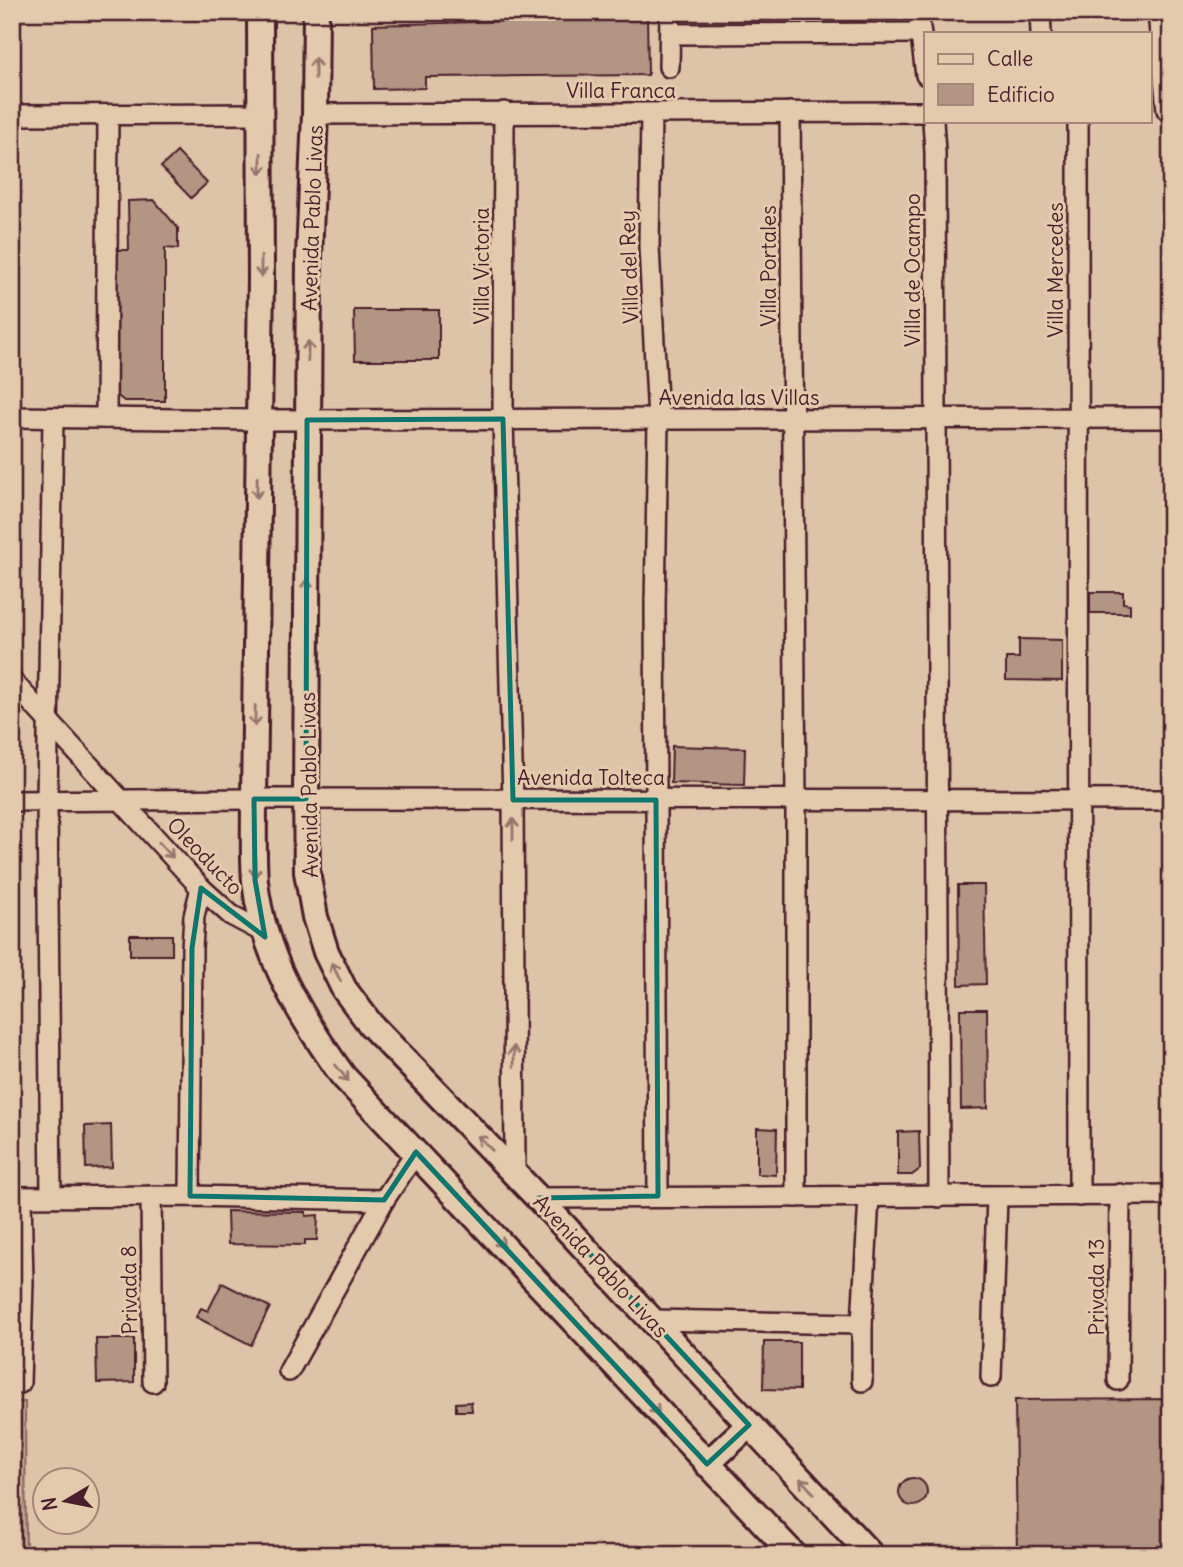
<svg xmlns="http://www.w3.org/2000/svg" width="1183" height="1567" font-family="Delius,sans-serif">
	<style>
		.green { fill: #c4a892; stroke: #87645e; stroke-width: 2 }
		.building { fill: #b39584; stroke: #4a1f2b; stroke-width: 2 }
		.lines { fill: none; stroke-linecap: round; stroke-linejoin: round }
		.minor-casing { stroke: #4a1f2b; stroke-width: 24 }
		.major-casing { stroke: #4a1f2b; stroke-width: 30 }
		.minor { stroke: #e3caac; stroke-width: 19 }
		.major { stroke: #e3caac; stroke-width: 24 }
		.oneway { stroke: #96746c }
		.marked { fill: none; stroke: #0f766e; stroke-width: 5; stroke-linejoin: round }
		.labels { text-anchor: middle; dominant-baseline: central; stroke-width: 6; stroke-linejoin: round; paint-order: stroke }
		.street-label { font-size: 21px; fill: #4a1f2b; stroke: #e3caac }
	</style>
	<rect width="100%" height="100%" fill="#ddc3a7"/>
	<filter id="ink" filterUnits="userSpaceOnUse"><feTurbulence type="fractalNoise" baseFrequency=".0143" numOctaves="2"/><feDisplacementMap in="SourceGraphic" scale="14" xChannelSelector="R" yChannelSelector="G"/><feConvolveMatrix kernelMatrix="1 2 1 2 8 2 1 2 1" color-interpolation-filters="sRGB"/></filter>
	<g filter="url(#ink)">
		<path class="green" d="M12,1402h13l1,153h-14z"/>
		<g class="building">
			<path d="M546,12h101l1,63 -223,2v11l-51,1 -1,-64 173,-5z"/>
			<path d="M177,152l30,31 -16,15 -30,-31z"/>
			<path d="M154,200l24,28v21l-13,-1v153h-41l-10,-8 1,-143h14l-1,-49z"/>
			<path d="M354,310h85v50h-84z"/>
			<path d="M1090,592h33v11l7,1v9h-40z"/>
			<path d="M1019,639l43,1v41l-56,-1v-22h13z"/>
			<path d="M672,746l73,2 -1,37 -73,-2z"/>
			<path d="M958,885h26l2,99 -27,1z"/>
			<rect x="130" y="935" width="42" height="20"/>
			<path d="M960,1009h27l1,99 -27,1z"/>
			<path d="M111,1125l1,42 -26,1 -1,-42z"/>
			<path d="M757,1128l20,1 -1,46 -19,-1z"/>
			<path d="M919,1131l1,38 -8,6h-14v-43z"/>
			<path d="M227,1211l79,1v4l12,-1 -1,25h-12v5l-77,-1z"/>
			<path d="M222,1283l48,24 -19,38 -55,-28 5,-9 7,3z"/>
			<path d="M96,1339h38v43l-37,1z"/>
			<path d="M764,1342h35v48l-36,-1z"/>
			<path d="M1171,1399v156h-154l-2,-155z"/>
			<path d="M471,1402l1,9h-16v-8z"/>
			<circle cx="913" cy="1492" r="14"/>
		</g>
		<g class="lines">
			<defs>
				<g id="minor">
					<path d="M918,12l8,63"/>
					<path d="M1040,12l1,21"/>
					<path d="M1158,12l9,98"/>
					<path d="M670,34l250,-1"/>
					<path d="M669,67l1,-55"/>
					<path d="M504,112l-1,307 10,381 2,373"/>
					<path d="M790,112l6,688v397"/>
					<path d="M315,114l611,-2"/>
					<path d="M651,114l-2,132 9,174 -3,187 3,589"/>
					<path d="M12,115l249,-1"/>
					<path d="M933,121l2,31 4,1045"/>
					<path d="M1078,121l1,1075"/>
					<path d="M12,417l246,3 913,-2"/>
					<path d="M106,418l2,-302"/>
					<path d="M12,681l189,207 30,27 34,18"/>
					<path d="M12,801l242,-2 917,1"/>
					<path d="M51,1195l-4,-394 6,-383"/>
					<path d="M151,1196l2,186"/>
					<path d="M190,1196l2,-248 2,-32 7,-28"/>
					<path d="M12,1197l178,-1 194,4 32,-48"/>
					<path d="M538,1198l633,-3"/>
					<path d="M651,1320l211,4"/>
					<path d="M289,1371l95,-171"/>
					<path d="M991,1377l6,-180"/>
					<path d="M1118,1380l2,-186"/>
					<path d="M862,1381v-57l7,-127"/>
					<path d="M20,1383l3,-101 -2,-85"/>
				</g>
				<g id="major">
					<path d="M260,12l1,266 -7,521c0,27 -1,55 1,82 8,75 45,135 88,195l451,479"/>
					<path d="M316,12l-1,102 -6,142 -3,543 1,73 8,45 11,35 18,37 27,36 167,173 333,357"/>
					<path d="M707,1464l42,-39"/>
				</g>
			</defs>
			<use href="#minor" class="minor-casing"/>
			<use href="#major" class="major-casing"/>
			<use href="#minor" class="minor"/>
			<use href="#major" class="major"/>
		</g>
		<defs><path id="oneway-shaft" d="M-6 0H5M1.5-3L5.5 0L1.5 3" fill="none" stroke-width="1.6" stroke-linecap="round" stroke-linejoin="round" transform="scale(1.75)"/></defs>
		<g class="oneway">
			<use href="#oneway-shaft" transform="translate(315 68) rotate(-90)"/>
			<use href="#oneway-shaft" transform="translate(261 164) rotate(90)"/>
			<use href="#oneway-shaft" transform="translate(261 267) rotate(90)"/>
			<use href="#oneway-shaft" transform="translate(308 351) rotate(-89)"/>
			<use href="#oneway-shaft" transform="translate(257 488) rotate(91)"/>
			<use href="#oneway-shaft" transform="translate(307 589) rotate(-90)"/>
			<use href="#oneway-shaft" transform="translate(255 716) rotate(91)"/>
			<use href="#oneway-shaft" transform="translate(513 829) rotate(-90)"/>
			<use href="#oneway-shaft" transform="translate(166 850) rotate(47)"/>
			<use href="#oneway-shaft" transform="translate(255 867) rotate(89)"/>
			<use href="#oneway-shaft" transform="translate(336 972) rotate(-116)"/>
			<use href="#oneway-shaft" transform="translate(514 1056) rotate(-90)"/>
			<use href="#oneway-shaft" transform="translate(342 1073) rotate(51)"/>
			<use href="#oneway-shaft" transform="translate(485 1143) rotate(-134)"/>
			<use href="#oneway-shaft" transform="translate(497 1239) rotate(47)"/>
			<use href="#oneway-shaft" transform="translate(652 1406) rotate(47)"/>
			<use href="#oneway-shaft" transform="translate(807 1486) rotate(-133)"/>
		</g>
	</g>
	<path class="marked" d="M503,419l10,381h143l2,396 -120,2 211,227 -42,39 -291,-312 -32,48 -194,-4 2,-248 9,-60 64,49 -10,-57 -1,-81h52l1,-379z"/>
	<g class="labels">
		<g class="street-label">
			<text x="621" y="90">Villa Franca</text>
			<text transform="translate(312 218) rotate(-88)">Avenida Pablo Livas</text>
			<text transform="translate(481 266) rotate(-90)">Villa Victoria</text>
			<text transform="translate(768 266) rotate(-90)">Villa Portales</text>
			<text transform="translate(629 267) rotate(-92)">Villa del Rey</text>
			<text transform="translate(912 270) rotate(-90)">Villa de Ocampo</text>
			<text transform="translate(1055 270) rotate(-90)">Villa Mercedes</text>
			<text x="739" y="397">Avenida las Villas</text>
			<text x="591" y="777">Avenida Tolteca</text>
			<text transform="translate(309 785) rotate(-91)">Avenida Pablo Livas</text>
			<text transform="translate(205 856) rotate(46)">Oleoducto</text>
			<text transform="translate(601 1266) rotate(47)">Avenida Pablo Livas</text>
			<text transform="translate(1096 1287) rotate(-90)">Privada 13</text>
			<text transform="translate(129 1290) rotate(-91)">Privada 8</text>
		</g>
	</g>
	<rect width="1183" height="1567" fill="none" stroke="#e3caac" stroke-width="42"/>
	<rect x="21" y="21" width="1141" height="1525" fill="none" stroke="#4a1f2b" stroke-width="2.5" filter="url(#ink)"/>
	<rect x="924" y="32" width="228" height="91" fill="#e3caac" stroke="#a68678" stroke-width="2"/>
	<rect x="938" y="54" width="35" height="10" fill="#e3caac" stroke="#a68678" stroke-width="2"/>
	<text x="987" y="66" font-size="21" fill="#4a1f2b">Calle</text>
	<rect x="938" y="84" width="35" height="21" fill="#b39584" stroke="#a68678" stroke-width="2"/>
	<text x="987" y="102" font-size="21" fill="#4a1f2b">Edificio</text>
	<g transform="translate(66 1501) rotate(260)"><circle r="33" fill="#e3caac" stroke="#a68678" stroke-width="2"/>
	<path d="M0-5L12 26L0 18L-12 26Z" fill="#4a1f2b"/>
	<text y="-10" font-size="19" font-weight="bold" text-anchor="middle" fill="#4a1f2b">N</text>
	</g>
</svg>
